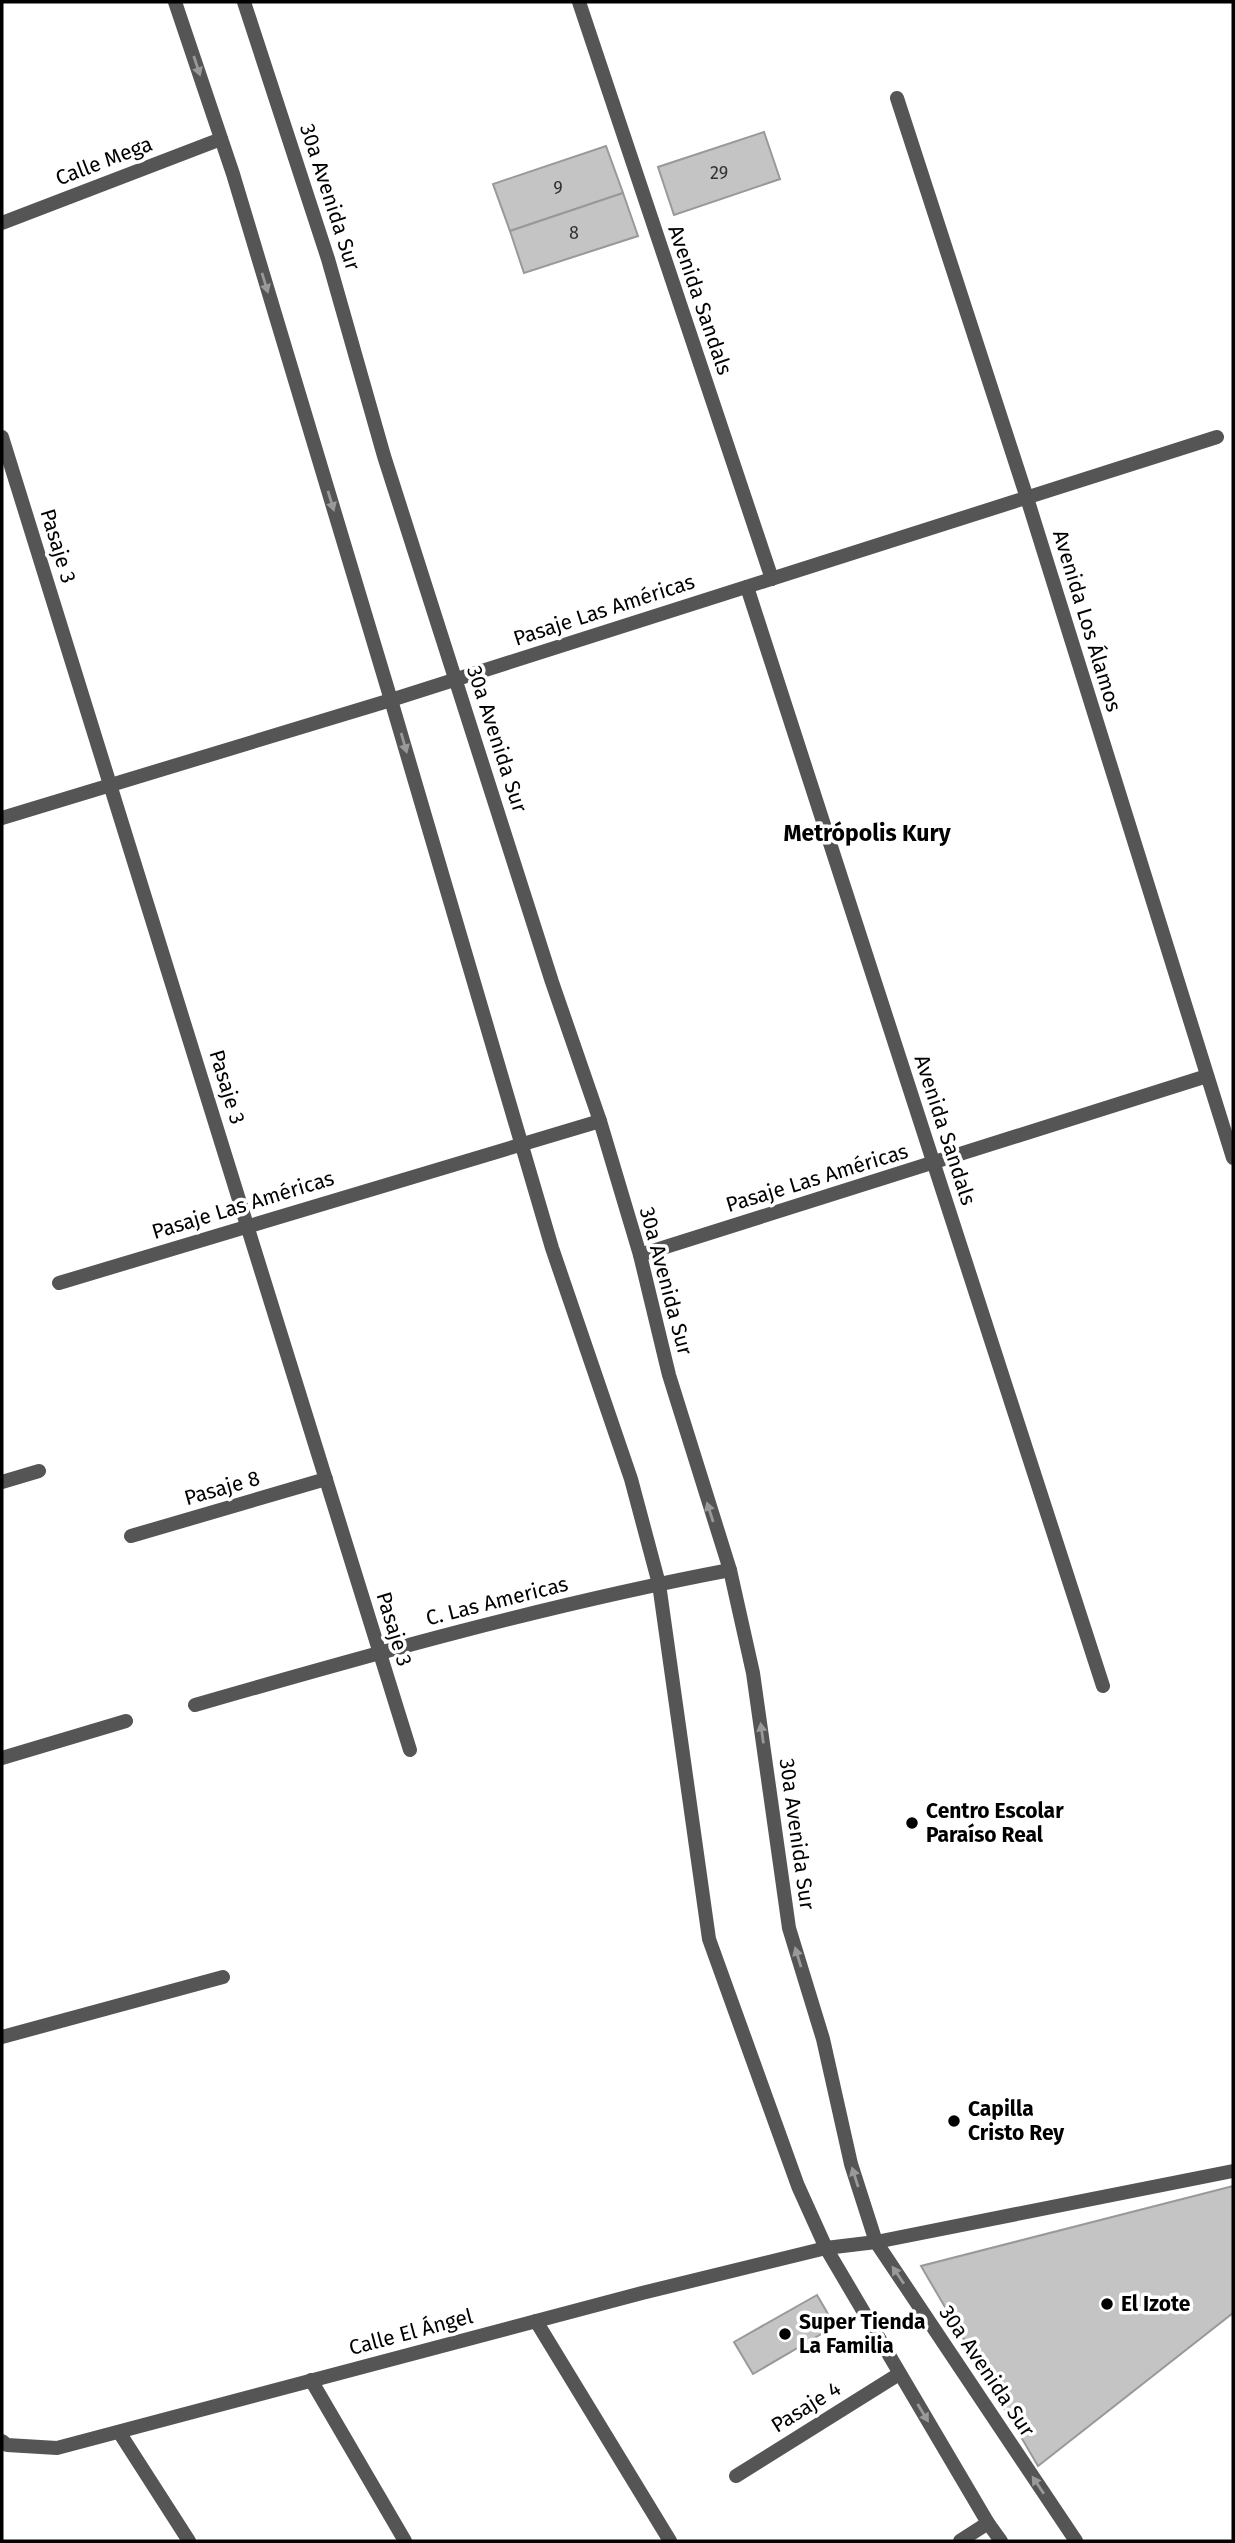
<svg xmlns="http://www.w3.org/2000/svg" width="1235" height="2543" font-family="'Fira Sans',sans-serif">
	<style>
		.building { fill: #c4c4c4; stroke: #999; stroke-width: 2 }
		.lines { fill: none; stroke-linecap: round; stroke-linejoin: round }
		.street { stroke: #555; stroke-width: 14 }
		.oneway { fill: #999 }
		.poi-dot { fill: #000; stroke: #fff; stroke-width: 2.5 }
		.labels { text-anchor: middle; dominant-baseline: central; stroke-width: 7; stroke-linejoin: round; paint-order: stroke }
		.number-label { font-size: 18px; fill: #313131 }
		.street-label { font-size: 21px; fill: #000; stroke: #fff }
		.poi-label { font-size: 21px; font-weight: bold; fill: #000; stroke: #fff; text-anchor: start }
		.neighbourhood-label { font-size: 23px; font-weight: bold; fill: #000; stroke: #fff }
	</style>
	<rect width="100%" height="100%" fill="#fff"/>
	<g class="building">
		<path d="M764,132l16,47 -106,36 -16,-48z"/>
		<path d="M606,146l17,47 -113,38 -17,-47z"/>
		<path d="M623,193l15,43 -114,37 -14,-42z"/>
		<path d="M1233,2186v127l-195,153 -117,-200z"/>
		<path d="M817,2295l18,31 -82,48 -19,-32z"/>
	</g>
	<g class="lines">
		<g class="street">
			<path d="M175,2l58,172 158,526 161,548 79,231 28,105 50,355 89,247 28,62 162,275 13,18"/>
			<path d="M244,2l84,257 56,197 168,526 48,139 40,134 29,120 61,195 23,103 36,255 34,111 28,125 25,78 200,299"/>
			<path d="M579,2l193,577"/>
			<path d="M897,98l130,400 206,660"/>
			<path d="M2,223l219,-84"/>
			<path d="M2,437l408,1313"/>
			<path d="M747,587l356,1099"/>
			<path d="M2,818l389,-118 826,-263"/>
			<path d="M640,1255l567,-179"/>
			<path d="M59,1283l541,-162"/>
			<path d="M2,1482l37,-11"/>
			<path d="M131,1536l195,-57"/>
			<path d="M195,1705c177,-51 355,-101 535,-135"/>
			<path d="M2,1758l124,-37"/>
			<path d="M2,2037l221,-60"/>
			<path d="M536,2321l134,220"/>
			<path d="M311,2380l94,161"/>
			<path d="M119,2432l70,109"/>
			<path d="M2,2441l5,4 50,3 585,-155 184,-45 50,-6 357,-71"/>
			<path d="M736,2476l163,-102"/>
			<path d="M960,2541l28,-18"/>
		</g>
	</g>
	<defs><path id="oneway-solid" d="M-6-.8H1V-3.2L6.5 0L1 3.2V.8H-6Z" transform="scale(1.75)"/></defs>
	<g class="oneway">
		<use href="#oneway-solid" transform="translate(197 66) rotate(72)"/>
		<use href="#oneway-solid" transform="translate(265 283) rotate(73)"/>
		<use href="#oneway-solid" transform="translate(331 501) rotate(73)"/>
		<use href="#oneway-solid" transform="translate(404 743) rotate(74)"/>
		<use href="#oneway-solid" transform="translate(710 1512) rotate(-108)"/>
		<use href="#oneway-solid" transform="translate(762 1733) rotate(-98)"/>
		<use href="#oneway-solid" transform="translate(798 1957) rotate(-107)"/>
		<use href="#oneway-solid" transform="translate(855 2177) rotate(-108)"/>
		<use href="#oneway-solid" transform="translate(898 2275) rotate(-124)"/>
		<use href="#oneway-solid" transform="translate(923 2413) rotate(59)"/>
		<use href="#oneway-solid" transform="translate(1038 2485) rotate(-124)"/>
	</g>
	<g class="poi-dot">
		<circle cx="912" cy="1823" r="7"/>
		<circle cx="954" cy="2121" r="7"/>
		<circle cx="1107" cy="2304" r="7"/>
		<circle cx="785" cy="2334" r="7"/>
	</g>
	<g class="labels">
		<g class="number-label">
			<text x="719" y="173">29</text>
			<text x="558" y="188">9</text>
			<text x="574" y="233">8</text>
		</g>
		<g class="street-label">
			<text transform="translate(104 161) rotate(-21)">Calle Mega</text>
			<text transform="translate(330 197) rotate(72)">30a Avenida Sur</text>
			<text transform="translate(700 300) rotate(71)">Avenida Sandals</text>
			<text transform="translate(58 546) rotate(73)">Pasaje 3</text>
			<text transform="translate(604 610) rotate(-18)">Pasaje Las Américas</text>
			<text transform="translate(1087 621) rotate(73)">Avenida Los Álamos</text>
			<text transform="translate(497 739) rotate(72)">30a Avenida Sur</text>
			<text transform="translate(227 1087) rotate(73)">Pasaje 3</text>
			<text transform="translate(945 1130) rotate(72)">Avenida Sandals</text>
			<text transform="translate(817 1178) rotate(-17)">Pasaje Las Américas</text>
			<text transform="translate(243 1205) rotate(-17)">Pasaje Las Américas</text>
			<text transform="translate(666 1281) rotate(75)">30a Avenida Sur</text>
			<text transform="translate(222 1488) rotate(-16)">Pasaje 8</text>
			<text transform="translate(497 1601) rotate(-14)">C. Las Americas</text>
			<text transform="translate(394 1629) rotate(73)">Pasaje 3</text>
			<text transform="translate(797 1834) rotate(82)">30a Avenida Sur</text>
			<text transform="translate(411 2332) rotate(-15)">Calle El Ángel</text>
			<text transform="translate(987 2371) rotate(56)">30a Avenida Sur</text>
			<text transform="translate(806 2407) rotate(-32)">Pasaje 4</text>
		</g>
		<g class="poi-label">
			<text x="926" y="1811">Centro Escolar<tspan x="926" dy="24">Paraíso Real</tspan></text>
			<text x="968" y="2109">Capilla<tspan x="968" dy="24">Cristo Rey</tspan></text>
			<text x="1121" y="2304">El Izote</text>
			<text x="799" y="2322">Super Tienda<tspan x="799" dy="24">La Familia</tspan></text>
		</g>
		<g class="neighbourhood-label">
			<text x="867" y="833">Metrópolis Kury</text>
		</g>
	</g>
	<rect width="1235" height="2543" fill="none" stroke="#000000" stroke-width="7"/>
</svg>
